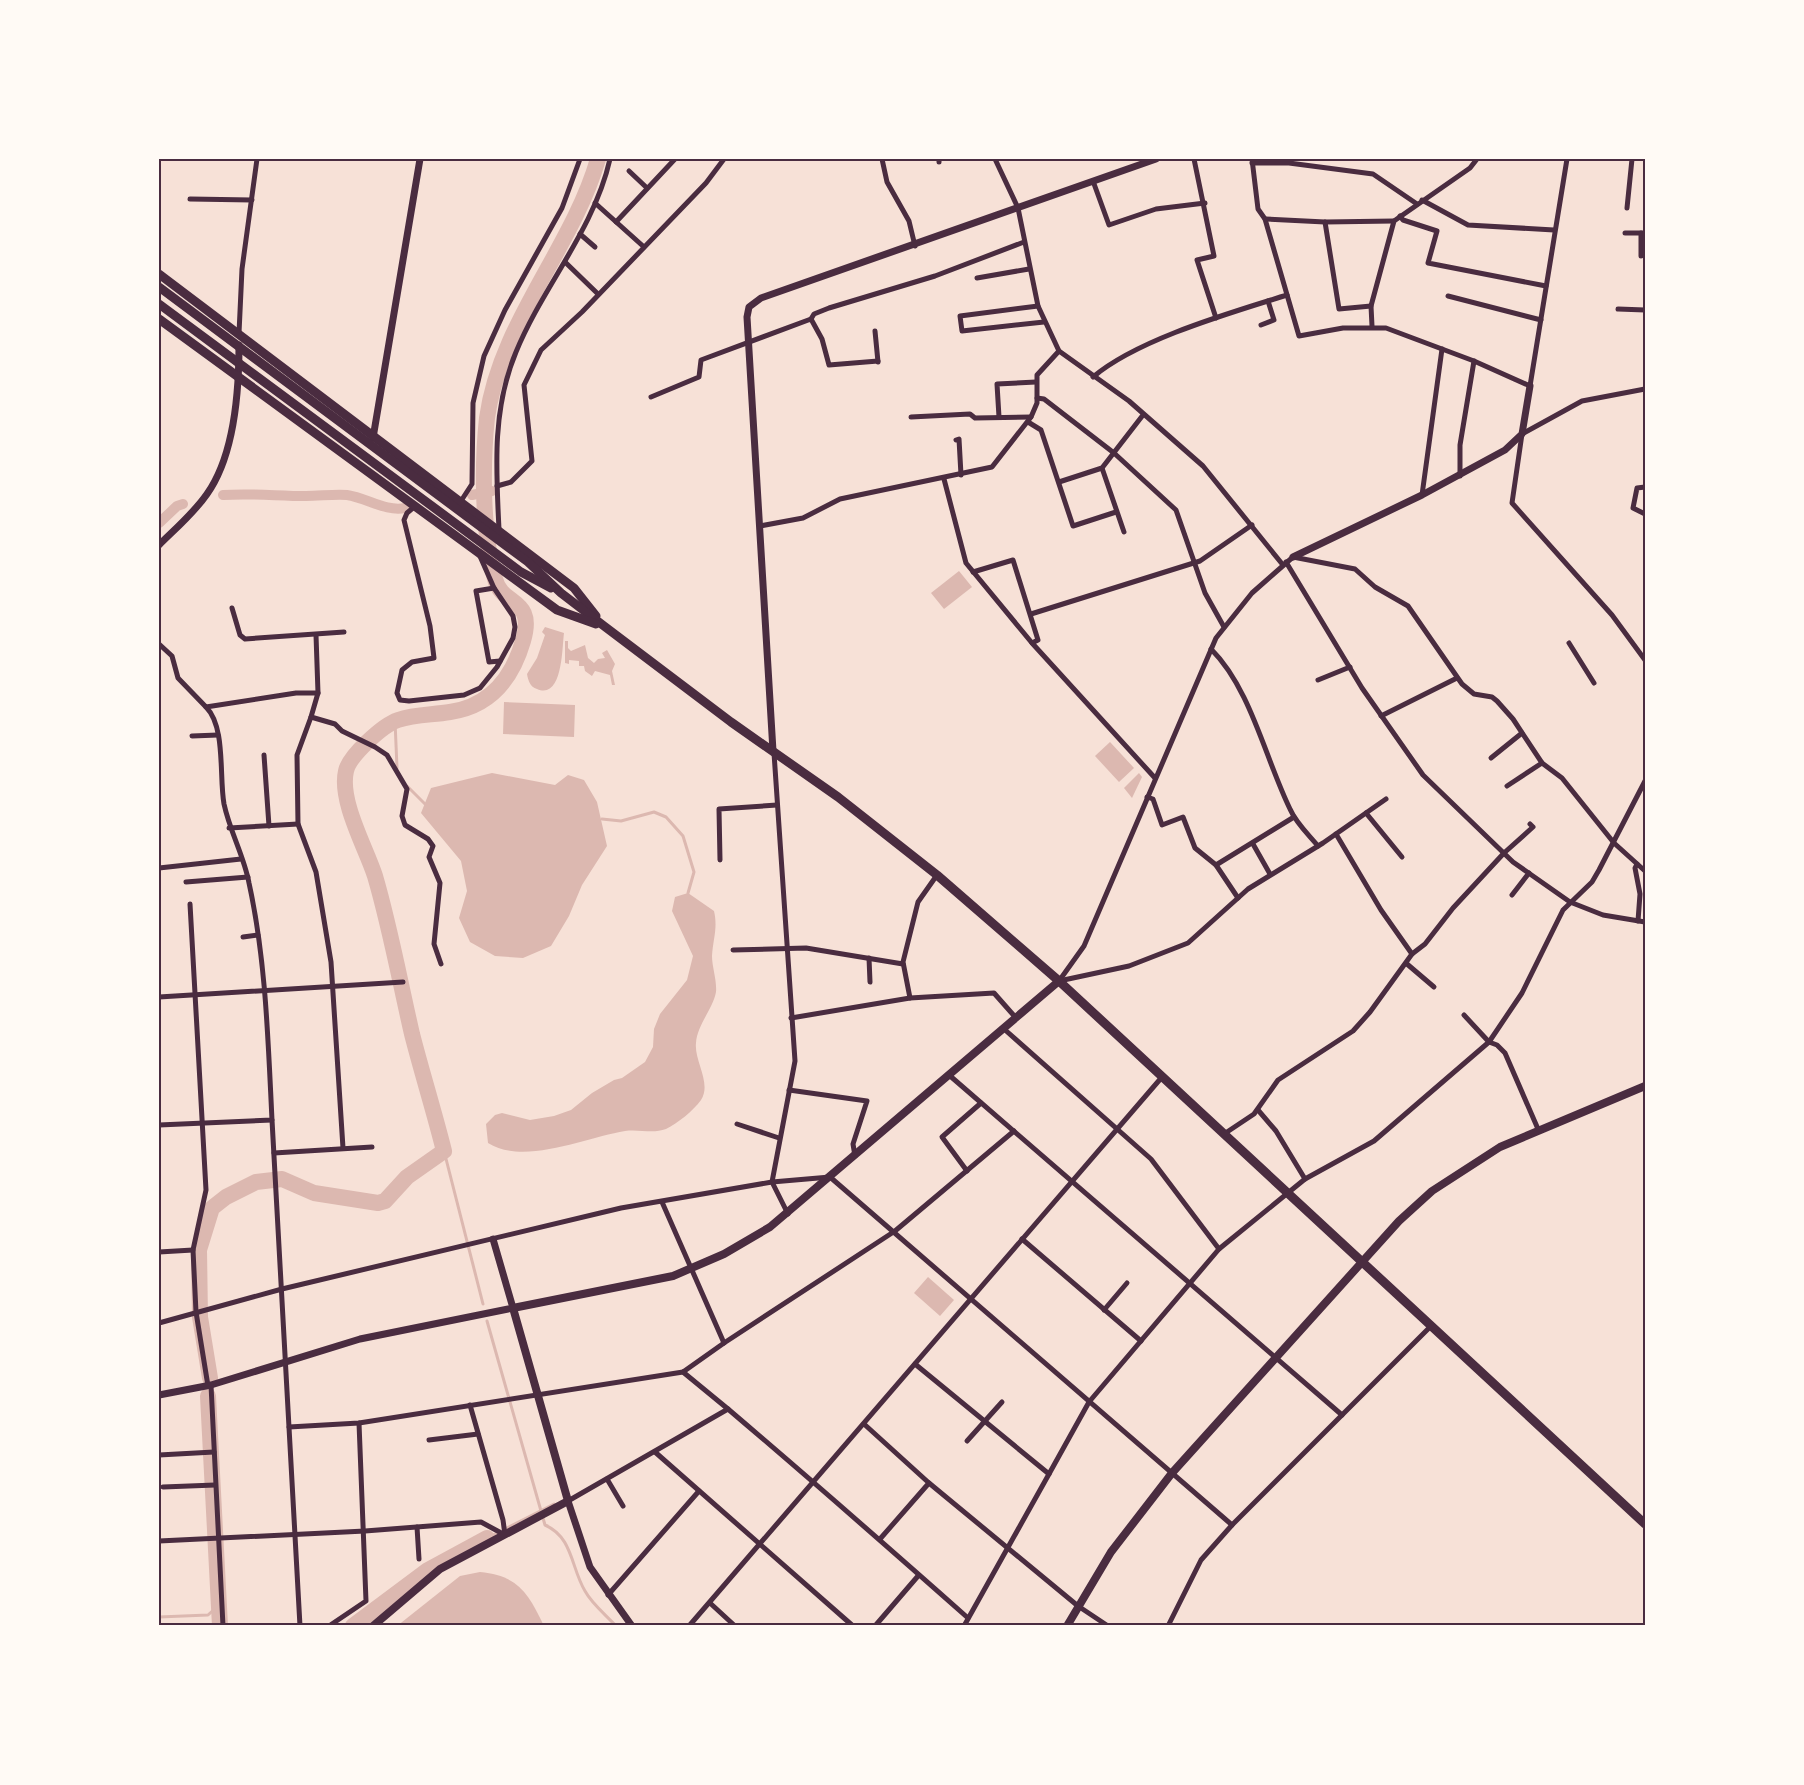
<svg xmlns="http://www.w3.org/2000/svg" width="1804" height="1785" font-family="Jost,sans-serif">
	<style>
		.water { fill: #dcb8b0 }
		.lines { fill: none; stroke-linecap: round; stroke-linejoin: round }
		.stream { stroke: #dcb8b0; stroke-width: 3 }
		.canal { stroke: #dcb8b0; stroke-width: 10 }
		.river { stroke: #dcb8b0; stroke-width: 16 }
		.minor { stroke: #4a2c40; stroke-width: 5 }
		.tertiary { stroke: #4a2c40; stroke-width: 7 }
		.secondary { stroke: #4a2c40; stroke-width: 8 }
		.trunk { stroke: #4a2c40; stroke-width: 9 }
		.neatline { fill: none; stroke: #4a2c40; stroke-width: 2 }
	</style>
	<rect width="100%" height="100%" fill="#f7e1d7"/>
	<g class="water">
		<path d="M959,571l13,16 -28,22 -13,-16z"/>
		<path d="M545,627l19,6c-2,14 -1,67 -27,56 -7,-2 -9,-9 -10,-15l10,-16 8,-23 -3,-3z"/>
		<path d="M565,641h3v7l3,3 14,-6 3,13 6,5 4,-4 7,-1 -3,-5 5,-3 8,14 -3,7 3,14h-3l-2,-10 -15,-4 -3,5 -7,-5 -1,-5h-5v-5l-10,-1v4l-4,-1z"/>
		<path d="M504,702l71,3 -1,32 -71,-3z"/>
		<path d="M1110,742l24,26 -15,14 -24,-26z"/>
		<path d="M492,773l63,12 13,-10 16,5 13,22 10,44 -25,39 -13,31 -18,30 -28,12 -28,-2 -25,-14 -11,-24 8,-27 -6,-30 -40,-48 10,-25z"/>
		<path d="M1139,773l3,4 -10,21 -8,-10z"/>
		<path d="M688,893l26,18c4,17 -1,28 -2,45 0,11 5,24 4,36 -3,17 -19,33 -20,51 -2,18 16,40 5,57 -8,11 -23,23 -35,29 -13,5 -27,0 -41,2 -38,6 -101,35 -137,12l-2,-19 9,-9 7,-2 28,7 24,-4 17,-6 21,-17 22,-13 8,-2 23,-16 8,-15 1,-18 6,-15 27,-34 6,-24 -21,-45 3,-14z"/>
		<path d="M928,1277l26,23 -14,16 -26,-23z"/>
		<path d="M480,1572c39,4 48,21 64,54h-147l63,-50z"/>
	</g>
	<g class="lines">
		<g class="stream">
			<path d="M395,721l2,47"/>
			<path d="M407,786l18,18"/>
			<path d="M602,819l19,2 33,-9 12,5 17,19 11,36 -6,21"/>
			<path d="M444,1151l39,153"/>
			<path d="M487,1321l58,204c28,12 26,43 40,66 7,13 21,24 31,35"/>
			<path d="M505,1529l49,-25"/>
			<path d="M487,1538l12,-6"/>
			<path d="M159,1617l49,-2 11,-10"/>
		</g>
		<g class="canal">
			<path d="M223,495c28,-2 55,1 83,1 14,0 28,-2 41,-1 20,3 39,17 58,13"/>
			<path d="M472,495l20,-4"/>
			<path d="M159,523l18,-17 6,-2"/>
		</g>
		<g class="river">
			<path d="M210,1378l-10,-61 -1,-67 13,-42 14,-11 30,-15 26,-3 32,14 64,10 7,-2 22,-24 37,-26c-10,-40 -22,-78 -32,-117 -12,-52 -22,-107 -37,-158 -9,-28 -36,-75 -29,-105 3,-15 37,-46 52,-51 17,-6 34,-5 52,-8 40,-6 62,-33 73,-71 13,-44 -21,-34 -28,-62 -13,-46 -13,-115 -8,-161 13,-95 85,-169 111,-259"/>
			<path d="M208,1396l12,230"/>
			<path d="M353,1626l75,-56 59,-32"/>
		</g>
		<g class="minor">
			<path d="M882,159l5,23 22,39 6,25"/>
			<path d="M939,159v3"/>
			<path d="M995,159l23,49 20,98 21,45 70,50 74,65 80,99"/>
			<path d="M1194,159l20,97 -17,4 19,58"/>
			<path d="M1252,159l6,50 7,10 34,117 44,-8h43l88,33 56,25 37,-227"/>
			<path d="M1252,163h37l84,11 44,30"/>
			<path d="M629,171l18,17"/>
			<path d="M1093,181l16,44 47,-16 49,-6"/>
			<path d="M190,199l62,1"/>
			<path d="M1422,200l46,25 86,5"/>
			<path d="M595,203l49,44"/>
			<path d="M1627,208l5,-49"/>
			<path d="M1400,216l3,4 34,11 -9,32 118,23"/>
			<path d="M1265,219l60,3 69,-1"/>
			<path d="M616,222l59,-63"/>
			<path d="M1325,222l14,87 32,-3"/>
			<path d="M1625,233h20"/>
			<path d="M1641,233v23"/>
			<path d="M580,234l15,13"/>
			<path d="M565,262l33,32"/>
			<path d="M977,278l52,-9"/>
			<path d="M1448,296l93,24"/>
			<path d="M1038,306l-78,10 2,15 82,-9"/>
			<path d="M1618,309l27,1"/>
			<path d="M811,319l3,-5 15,-6 106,-32 89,-34"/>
			<path d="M1261,325l13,-5 -6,-19"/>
			<path d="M1372,326l-1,-20 23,-85 76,-53 7,-9"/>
			<path d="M875,331l3,31"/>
			<path d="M239,333l3,-64 15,-110"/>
			<path d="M1093,377c45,-38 137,-64 194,-82"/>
			<path d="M1645,389l-63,12 -60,33 -10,69 100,112 33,45"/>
			<path d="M651,397l48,-20 2,-17 110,-41 11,20 7,26 49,-4"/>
			<path d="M1037,398l7,1 70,54 62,57 29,83 19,34"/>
			<path d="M911,417l59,-3 5,4 56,-1"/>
			<path d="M999,417l-2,-33 39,-2"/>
			<path d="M1028,422l13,8 32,96 43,-14"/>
			<path d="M956,440l3,-1 2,36"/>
			<path d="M1102,468l22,64"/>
			<path d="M1460,476v-31l14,-84"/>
			<path d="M944,479l22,84 66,80 123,135"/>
			<path d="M1059,482l43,-14 41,-53"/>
			<path d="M497,486l14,-4 21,-21 -8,-76 17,-35 41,-38 124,-129 18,-24"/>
			<path d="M1645,487l-8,1 -4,20 12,6"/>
			<path d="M1422,495l20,-146"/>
			<path d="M461,501l11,-17 1,-81 11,-47 21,-46 57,-102 18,-49"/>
			<path d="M414,507l-7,6 -3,7 26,106 4,32 -22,4 -10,8 -5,23 3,7 9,1 55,-6 16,-7 17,-21 16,-29 2,-11 -2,-11 -19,-28 -15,-34"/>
			<path d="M760,526l43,-8 37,-19 152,-32 39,-50 6,-14v-28l22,-24"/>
			<path d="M499,529c-3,-60 -7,-120 17,-177 27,-66 78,-122 94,-193"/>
			<path d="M1286,562l76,126 61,87 90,87 57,40 33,13 42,7"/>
			<path d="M973,572l40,-12 25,80 -6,3"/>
			<path d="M494,588l-18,3 13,71 11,-1"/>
			<path d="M232,608l8,27 5,4 99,-7"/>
			<path d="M1031,614l169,-53 52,-36"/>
			<path d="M316,635l2,58"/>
			<path d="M1569,643l25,40"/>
			<path d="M159,644l13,12 6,22 28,29 90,-14h22l-7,24 24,7 7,7 33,16 12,8 20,34 -5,27 3,9 23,14 5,7 -4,11 11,26 -6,61 7,20"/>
			<path d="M1211,649c40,40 54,109 79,160 6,14 18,25 28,37"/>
			<path d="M1318,680l32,-13"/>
			<path d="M1381,716l76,-38"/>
			<path d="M311,717l-14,38 1,69 18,48 15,90 12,186"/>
			<path d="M192,736l26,-1"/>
			<path d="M774,753l21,308 -23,121 16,32"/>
			<path d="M264,755l5,71"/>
			<path d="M1491,758l31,-25"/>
			<path d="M1507,786l35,-23"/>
			<path d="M1147,797l6,2 9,26 21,-8 12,31 21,17 22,33"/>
			<path d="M1366,813l36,44"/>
			<path d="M229,828l69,-4"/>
			<path d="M1336,834l45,76 31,44"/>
			<path d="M1253,844l17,30"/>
			<path d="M720,860l-1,-51 58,-4"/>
			<path d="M1637,864l-2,4 5,26 -2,27"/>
			<path d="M1216,865l78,-48"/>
			<path d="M159,868l82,-9"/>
			<path d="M186,882l62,-5"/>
			<path d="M1512,895l17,-22"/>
			<path d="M190,904l16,286 -13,60 3,62 12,74"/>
			<path d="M243,937l15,-2"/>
			<path d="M733,950l73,-2 97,16"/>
			<path d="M869,958l1,24"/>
			<path d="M1407,964l27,23"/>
			<path d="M1059,981l25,-35 132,-308 36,-45 41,-36 62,12 20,18 33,19 54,78 12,10 18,3 5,4 16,18 29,44 20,15 52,65 31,28"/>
			<path d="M1059,981l70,-15 59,-23 60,-54 75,-46 63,-44"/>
			<path d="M159,997l244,-15"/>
			<path d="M910,998l-7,-36 15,-60 19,-27"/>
			<path d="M1464,1015l25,27 8,3 8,8 33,76"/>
			<path d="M791,1018l119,-20 84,-5 22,25"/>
			<path d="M1004,1029l147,130 68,90"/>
			<path d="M949,1075l393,340"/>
			<path d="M789,1090l78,11 -14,43 2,12"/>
			<path d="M1258,1110l18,21 29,48"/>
			<path d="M272,1120l28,506"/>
			<path d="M737,1124l42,14"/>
			<path d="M159,1125l113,-5c-4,-80 -6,-159 -23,-237 -5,-27 -19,-51 -25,-79 -5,-27 2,-77 -18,-97"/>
			<path d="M1224,1134l30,-20 24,-34 75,-49 17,-19 42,-58 13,-10 28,-36 51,-55 29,-26 -3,-3"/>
			<path d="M274,1153l98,-6"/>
			<path d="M967,1171l-25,-34 39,-34"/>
			<path d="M1022,1239l119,102"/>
			<path d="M159,1252l34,-2"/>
			<path d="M1104,1310l23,-27"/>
			<path d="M159,1323l123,-34 339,-81 151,-26 58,-5 402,348"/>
			<path d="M724,1343l171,-112 119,-100"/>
			<path d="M915,1364l134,110 40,-72 130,-153 86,-70 69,-38 115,-99 33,-49 41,-83 29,-28 7,-12 46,-89"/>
			<path d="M211,1385l12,241"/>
			<path d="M470,1405l33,115 2,15"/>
			<path d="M728,1409c81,69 161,139 240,209"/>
			<path d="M864,1424l65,59 -49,56"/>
			<path d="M289,1427l70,-4 324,-51 41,-29 -62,-141"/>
			<path d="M429,1440l49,-6"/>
			<path d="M967,1441l35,-39"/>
			<path d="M655,1452l198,174"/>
			<path d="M159,1455l55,-3"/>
			<path d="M607,1479l16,27"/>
			<path d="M929,1483l149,123 30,20"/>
			<path d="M163,1487l52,-2"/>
			<path d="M568,1501l160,-92 -45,-37"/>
			<path d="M417,1527l2,32"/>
			<path d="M159,1541l206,-10 116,-9 24,13"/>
			<path d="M608,1595l91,-104"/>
			<path d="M710,1603l25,23"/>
			<path d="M329,1626l37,-25 -7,-178"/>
			<path d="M689,1626l473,-549"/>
			<path d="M875,1626l43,-50"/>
			<path d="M964,1626l85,-152"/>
			<path d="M1168,1626l33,-66 31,-35 199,-199"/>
		</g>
		<g class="tertiary">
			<path d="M373,438l47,-279"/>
			<path d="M159,545c16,-16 35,-32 48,-51 27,-38 32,-104 32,-149"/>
			<path d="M1293,557l129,-62 83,-45 17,-16 8,-48"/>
			<path d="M773,751l-26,-434 2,-10 12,-9 395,-139"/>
			<path d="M159,1395l52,-10 149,-46 153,-31 -20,-69"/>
			<path d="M568,1501l22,66 42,59"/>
		</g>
		<g class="secondary">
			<path d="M373,1626l67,-57 128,-68 -55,-193 160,-32 51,-22 46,-27 289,-246"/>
			<path d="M1067,1626l44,-74 61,-79 227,-252 33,-30 68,-44 145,-61"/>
		</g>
		<g class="trunk">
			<path d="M159,274l415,314 22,28"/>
			<path d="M159,287l369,275 33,31 43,33 127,96 107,75 99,78 122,106 586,543"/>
			<path d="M159,304l362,268 30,16"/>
			<path d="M159,319l398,291 39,14"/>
		</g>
	</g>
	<rect width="1804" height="1785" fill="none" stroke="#fffaf5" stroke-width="321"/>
	<rect x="160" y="160" width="1484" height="1464" class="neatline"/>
</svg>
